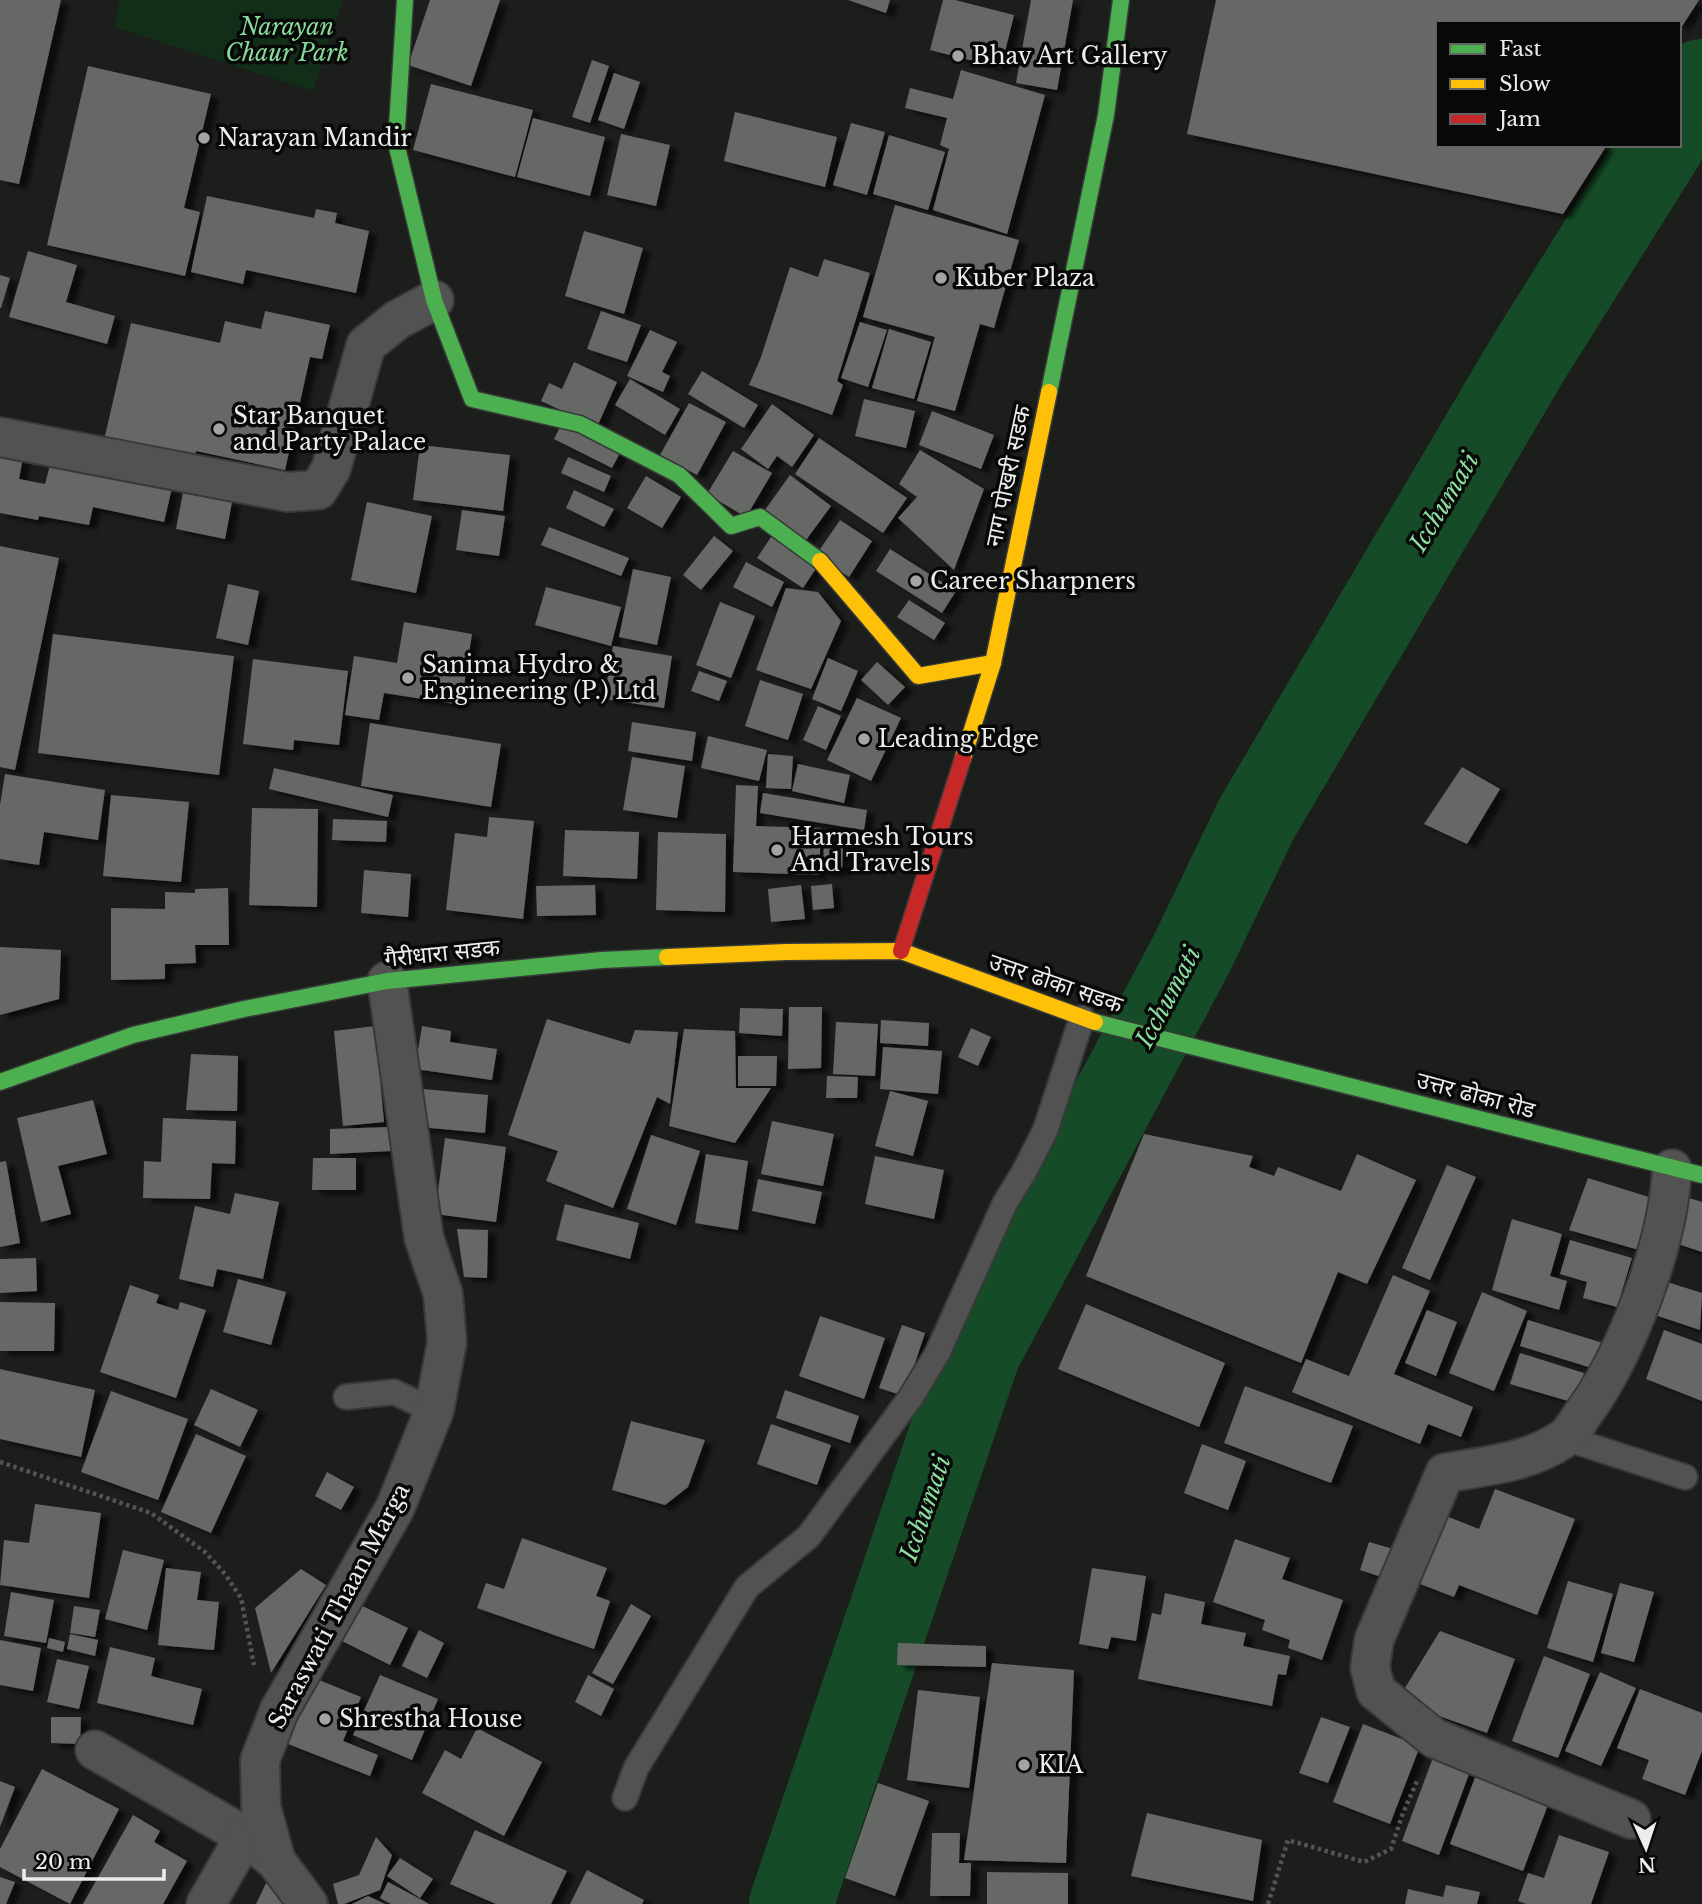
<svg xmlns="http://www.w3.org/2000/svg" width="1702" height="1904" font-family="'Libre Baskerville','Noto Sans Devanagari',serif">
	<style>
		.green { fill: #122e19 }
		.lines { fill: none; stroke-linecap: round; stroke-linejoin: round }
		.river { stroke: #154c27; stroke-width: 84 }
		.building { fill: #666866; filter: url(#shadow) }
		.lane-casing { stroke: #373a38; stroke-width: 28 }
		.street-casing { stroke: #373a38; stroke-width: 42 }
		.fast-casing { stroke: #373a38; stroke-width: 19 }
		.slow-casing { stroke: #373a38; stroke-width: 19 }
		.jam-casing { stroke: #373a38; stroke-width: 19 }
		.path { stroke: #535553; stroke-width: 4.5; stroke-dasharray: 3.5 3.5; stroke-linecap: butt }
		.lane { stroke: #515251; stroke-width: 24 }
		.street { stroke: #515251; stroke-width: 38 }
		.fast { stroke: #4caf50; stroke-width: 16 }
		.slow { stroke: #ffc107; stroke-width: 16 }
		.jam { stroke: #c62828; stroke-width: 16 }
		.poi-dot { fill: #a3a5a3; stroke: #070807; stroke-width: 2.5 }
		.labels { text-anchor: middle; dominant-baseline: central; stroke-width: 7; stroke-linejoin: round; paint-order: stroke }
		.park-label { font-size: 23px; font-style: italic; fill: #87d99a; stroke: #070807 }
		.poi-label { font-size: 23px; fill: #ebeeec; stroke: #070807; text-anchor: start }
		.street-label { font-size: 23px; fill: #ebeeec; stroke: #070807 }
		.water-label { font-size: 24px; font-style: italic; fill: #8bde9f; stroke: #070807 }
	</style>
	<defs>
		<filter id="shadow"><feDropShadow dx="8" dy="4.5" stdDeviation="2" flood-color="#0009"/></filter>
	</defs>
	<rect width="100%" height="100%" fill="#1c1e1c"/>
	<path class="green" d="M120,0h223l-30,91 -199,-64z"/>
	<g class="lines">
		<g class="river">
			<path d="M1679,117l23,-36"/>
			<path d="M791,1904l188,-552 212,-397 66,-137 272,-461 133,-212"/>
		</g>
	</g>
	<g class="building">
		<path d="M0,0h61l-42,184 -19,-4z"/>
		<path d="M430,0h70l-29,86 -63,-21z"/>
		<path d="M848,0h42l-4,13z"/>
		<path d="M943,0h12l59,15 -13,53 -71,-18z"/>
		<path d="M1031,0h42l-16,90 -41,-7z"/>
		<path d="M1216,0h483l-20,31v-8h-241v122h169l-44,69 -376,-80z"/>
		<path d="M592,60l17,6 -19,57 -18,-6z"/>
		<path d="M88,66l123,28 -27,114 16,4 -15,64 -138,-31z"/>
		<path d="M961,70l84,25 -38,139 -74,-24 16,-61 -9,-4 7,-27 -42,-10 5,-20 43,11z"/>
		<path d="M614,73l26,9 -16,47 -26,-9z"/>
		<path d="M431,84l102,26 -18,67 -102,-27z"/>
		<path d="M735,112l102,25 -12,50 -101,-26z"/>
		<path d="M533,118l72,19 -15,59 -73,-19z"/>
		<path d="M851,123l34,9 -18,63 -34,-10z"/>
		<path d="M621,134l49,11 -14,61 -49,-11z"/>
		<path d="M889,135l56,17 -17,58 -55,-16z"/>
		<path d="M207,196l107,22 2,-9 21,4 -2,10 34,8 -13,62 -110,-23 -3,14 -52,-12z"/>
		<path d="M895,205l124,35 -25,88 -14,-4 -25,87 -38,-10 18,-64 -72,-20z"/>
		<path d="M584,231l59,17 -19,66 -59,-18z"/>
		<path d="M28,251l49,14 -11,37 49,14 -8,28 -98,-27z"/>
		<path d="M824,259l46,14 -33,108 6,4 -11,30 -83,-30 12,-28 29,-90 28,10z"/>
		<path d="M0,275l10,3 -9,30h-1z"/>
		<path d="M265,311l65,14 -8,34 -12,-2 -25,113 -89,-19 -1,5 -90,-20 26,-113 89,20 5,-22 36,8z"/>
		<path d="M601,311l40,14 -14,37 -40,-13z"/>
		<path d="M860,322l27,8 -19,57 -27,-9z"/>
		<path d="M889,329l42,13 -17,57 -42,-11z"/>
		<path d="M650,330l27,12 -15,30 8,4 -7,16 -36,-16z"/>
		<path d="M574,362l43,20 -20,45 -56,-26 8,-18 13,6z"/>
		<path d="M702,371l56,34 -14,23 -56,-34z"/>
		<path d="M630,379l50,30 -15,26 -50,-30z"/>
		<path d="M864,399l51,12 -9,37 -51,-12z"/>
		<path d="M689,403l37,19 -29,53 -37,-20z"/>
		<path d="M772,404l42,31 -22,32 -15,-11 -9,13 -27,-20z"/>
		<path d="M932,411l62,24 -13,34 -62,-24z"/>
		<path d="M563,421l59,28 -10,19 -58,-29z"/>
		<path d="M819,438l88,60 -24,35 -88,-59z"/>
		<path d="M420,445l90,10 -7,56 -90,-11z"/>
		<path d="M0,447l24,5 -5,27 26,5 5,-19 122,23 -8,34 -71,-15 -4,18 -50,-9 -1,4 -38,-7z"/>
		<path d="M920,450l64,39 -30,81 -56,-52 19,-21 -18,-13z"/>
		<path d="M733,451l39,22 -26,44 -39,-23z"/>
		<path d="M568,457l43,19 -7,16 -43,-19z"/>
		<path d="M790,475l41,31 -25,34 -41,-30z"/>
		<path d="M646,476l35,21 -19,31 -35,-20z"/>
		<path d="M574,490l40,19 -10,18 -38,-19z"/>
		<path d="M183,493l49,9 -7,37 -49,-10z"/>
		<path d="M367,502l65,14 -16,77 -65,-13z"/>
		<path d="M462,510l43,6 -6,40 -43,-6z"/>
		<path d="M840,520l32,21 -23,36 -33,-22z"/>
		<path d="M549,527l80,31 -8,18 -80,-31z"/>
		<path d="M714,536l19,15 -32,39 -18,-15z"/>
		<path d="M771,537l46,30 -14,21 -46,-30z"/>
		<path d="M0,546l59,12 -44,212 -15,-3z"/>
		<path d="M890,549l66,42 -14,22 -66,-42z"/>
		<path d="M746,562l38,20 -12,25 -39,-20z"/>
		<path d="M633,569l38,8 -14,68 -38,-8z"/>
		<path d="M228,584l31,7 -11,54 -32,-7z"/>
		<path d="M546,587l75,20 -10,39 -76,-21z"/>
		<path d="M786,588l32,4 23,29 -30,68 -55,-19z"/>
		<path d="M909,600l36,23 -11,17 -37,-23z"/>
		<path d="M720,602l35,14 -24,62 -35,-13z"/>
		<path d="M404,622l68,12 -11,71 -77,-12 -5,27 -34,-5 9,-59 43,7z"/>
		<path d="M53,634l181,22 -15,119 -181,-22z"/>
		<path d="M613,646l59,10 -8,52 -60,-9z"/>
		<path d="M828,658l30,13 -17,40 -29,-12z"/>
		<path d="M253,659l95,12 -9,74 -45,-5 -1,10 -50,-6z"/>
		<path d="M877,662l28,25 -17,18 -27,-25z"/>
		<path d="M699,671l28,10 -8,20 -28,-10z"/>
		<path d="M760,680l43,14 -15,46 -43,-14z"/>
		<path d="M857,698l44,20 -30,63 -44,-21z"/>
		<path d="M818,706l23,10 -15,34 -23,-10z"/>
		<path d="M632,722l64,10 -4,29 -64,-10z"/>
		<path d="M370,723l131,21 -10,63 -130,-21z"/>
		<path d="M708,736l59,14 -8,31 -58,-13z"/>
		<path d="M768,754l25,2 -2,33 -25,-1z"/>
		<path d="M632,757l53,9 -8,52 -54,-8z"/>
		<path d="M798,764l52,11 -6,28 -52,-12z"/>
		<path d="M1462,767l38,22 -33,55 -43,-20z"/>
		<path d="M274,768l119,27 -5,22 -119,-28z"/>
		<path d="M5,774l100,16 -7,50 -54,-8 -5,33 -39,-6v-54z"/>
		<path d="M736,785l22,1 -2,40 65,2 -2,47 -86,-3z"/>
		<path d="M763,793l104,17 -3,20 -104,-17z"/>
		<path d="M111,795l78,7 -8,80 -78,-6z"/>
		<path d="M252,808l66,1 -1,98 -68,-2z"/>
		<path d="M489,817l45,4 -11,98 -77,-9 9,-77 32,4z"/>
		<path d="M333,819l54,2 -1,21 -54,-2z"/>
		<path d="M565,830l74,2 -2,47 -74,-3z"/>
		<path d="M658,832l68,2 -1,78 -69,-2z"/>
		<path d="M824,843l19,1 -1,28h-19z"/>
		<path d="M364,870l47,4 -3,43 -47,-4z"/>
		<path d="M832,884l2,24 -21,2 -2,-24z"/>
		<path d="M595,885l1,30 -59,1 -1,-30z"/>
		<path d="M801,885l4,34 -34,3 -3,-33z"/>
		<path d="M228,888l1,57h-34l1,18 -31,1v15l-54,1v-72l54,1v-17l30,1v-4z"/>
		<path d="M0,947l61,3 -2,49 -59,16z"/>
		<path d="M789,1007h33l-1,61 -33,1z"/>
		<path d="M740,1008l43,1 -1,27 -43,-3z"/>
		<path d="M547,1019l83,25 5,-14 43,2 -8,72 -13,-7 -44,111 -67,-27 12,-30 -50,-16z"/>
		<path d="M881,1020l48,3 -1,23 -48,-3z"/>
		<path d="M836,1022l42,2 -3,52 -42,-2z"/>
		<path d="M375,1026l9,96 -41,4 -9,-95z"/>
		<path d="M422,1026l29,5 -1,11 47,7 -5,31 -77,-11z"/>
		<path d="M971,1028l20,9 -13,29 -20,-9z"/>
		<path d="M684,1029l51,2 1,57h35l-36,55 -66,-17z"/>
		<path d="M883,1047l59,4 -4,43 -58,-5z"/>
		<path d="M191,1054l47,2 -1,55 -51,-1z"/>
		<path d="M738,1056h39l-1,30h-38z"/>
		<path d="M827,1076l31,1 -1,21h-31z"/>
		<path d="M423,1089l65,6 -3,38 -66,-6z"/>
		<path d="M890,1091l38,10 -15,55 -38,-10z"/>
		<path d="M93,1100l14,54 -49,12 13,48 -30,8 -24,-104z"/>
		<path d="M163,1118l73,3 -1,43 -23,-1 -2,36 -67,-1 1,-37 17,1z"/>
		<path d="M772,1121l62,13 -11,52 -62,-12z"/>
		<path d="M390,1127l1,24 -61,3v-25z"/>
		<path d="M1144,1134l109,22 -4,11 25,9 4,-9 63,24 16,-37 59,26 -49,104 -29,-12 -37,91 -215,-87z"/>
		<path d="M651,1135l49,16 -24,74 -49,-16z"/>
		<path d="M445,1138l61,9 -10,75 -61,-8z"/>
		<path d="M706,1154l42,7 -10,69 -43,-7z"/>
		<path d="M875,1156l69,14 -10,49 -69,-15z"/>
		<path d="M313,1158h43v32h-44z"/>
		<path d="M6,1161l14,82 -20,4v-85z"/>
		<path d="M1447,1165l29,12 -46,103 -28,-12z"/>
		<path d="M1588,1178l67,21 -16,51 -70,-20z"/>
		<path d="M758,1179l64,13 -7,32 -63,-13z"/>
		<path d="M235,1193l44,9 -16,77 -46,-10 -4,18 -34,-8 16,-73 35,8z"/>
		<path d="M1683,1196l19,6v50l-33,-11z"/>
		<path d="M565,1204l74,19 -9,36 -74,-19z"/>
		<path d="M1512,1219l50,15 -12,42 17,5 -8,29 -67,-20z"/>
		<path d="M457,1229l31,1 -1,48 -23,-1z"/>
		<path d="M1570,1240l62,18 -15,49 -34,-9 4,-16 -27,-8z"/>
		<path d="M36,1258l1,33 -37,2v-34z"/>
		<path d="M1393,1275l37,16 -36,83 79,33 -12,30 -33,-13 -8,20 -128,-52 14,-33 43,17z"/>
		<path d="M238,1279l48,13 -15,53 -48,-13z"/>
		<path d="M1664,1281l38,12 -2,37 -48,-16z"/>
		<path d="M130,1285l29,10 -3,8 22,7 2,-8 26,8 -30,88 -76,-26z"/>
		<path d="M1482,1292l45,19 -33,80 -45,-18z"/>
		<path d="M0,1302l55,1 -1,48h-54z"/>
		<path d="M1086,1304l139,59 -26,64 -141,-58z"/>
		<path d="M1427,1310l30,12 -21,54 -31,-13z"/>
		<path d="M820,1316l65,22 -21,61 -65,-23z"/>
		<path d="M1528,1320l75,23 -8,26 -75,-23z"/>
		<path d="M902,1325l23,8 -21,63 -25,-8z"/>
		<path d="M1664,1330l38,14v57l-56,-22z"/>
		<path d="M1520,1353l64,20 -9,30 -65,-19z"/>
		<path d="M0,1369l95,21 -14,67 -81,-18z"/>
		<path d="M1245,1386l108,40 -22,57 -107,-40z"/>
		<path d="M211,1389l47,21 -18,37 -46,-22z"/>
		<path d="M785,1390l74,26 -9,27 -74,-25z"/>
		<path d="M111,1391l77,28 -30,81 -77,-28z"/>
		<path d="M631,1421l74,19 -17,47 -23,18 -53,-15z"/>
		<path d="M771,1424l60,21 -14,40 -60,-21z"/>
		<path d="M196,1434l50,22 -35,77 -50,-21z"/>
		<path d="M1202,1444l44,17 -18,49 -44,-17z"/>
		<path d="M327,1472l27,15 -13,23 -26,-14z"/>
		<path d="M1495,1489l80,30 -38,96 -78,-30 -5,12 -39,-15 26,-68 38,15z"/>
		<path d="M35,1504l66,9 -12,85 -89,-13 4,-45 25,3z"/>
		<path d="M522,1538l85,30 -11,28 14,5 -16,48 -117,-41 9,-25 18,6z"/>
		<path d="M1235,1539l55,19 -8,21 61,21 -21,60 -34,-12 2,-8 -28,-10 3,-10 -52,-18z"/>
		<path d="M1369,1542l28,8 -9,29 -28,-9z"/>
		<path d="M123,1550l41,10 -17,70 -42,-11z"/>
		<path d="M166,1568l35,4 -4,28 22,2 -5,48 -56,-5z"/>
		<path d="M1092,1568l54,8 -10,65 -25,-4 -3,12 -29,-5z"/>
		<path d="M301,1569l25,16 -55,88 -16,-65z"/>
		<path d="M1568,1581l45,13 -20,68 -46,-14z"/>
		<path d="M1620,1583l34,9 -20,70 -33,-9z"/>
		<path d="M11,1592l43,8 -8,43 -42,-7z"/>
		<path d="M1165,1593l40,9 -4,22 45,9 -3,13 47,10 -4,19 -8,-1 -6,32 -134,-27 14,-66 9,2z"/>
		<path d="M348,1599l60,29 -18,37 -60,-30z"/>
		<path d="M631,1604l20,12 -38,68 -21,-11z"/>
		<path d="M74,1606l26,4 -5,27 -25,-4z"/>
		<path d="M419,1630l25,13 -17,35 -25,-12z"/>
		<path d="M1440,1631l75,28 -28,74 -90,-32z"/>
		<path d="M70,1634l28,6 -3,16 -28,-7z"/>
		<path d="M49,1638l16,4 -2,10 -16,-4z"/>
		<path d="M0,1640l41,8 -8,43 -33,-6z"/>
		<path d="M898,1643l88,3v21l-89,-2z"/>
		<path d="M110,1647l45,11 -4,18 51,13 -9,36 -96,-22z"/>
		<path d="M1544,1656l46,18 -32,84 -46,-17z"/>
		<path d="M57,1659l32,7 -10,43 -32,-7z"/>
		<path d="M992,1663l82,7 -8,193 -102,-3z"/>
		<path d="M1600,1672l36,16 -35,78 -36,-15z"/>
		<path d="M380,1675l58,24 -26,61 -59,-25z"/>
		<path d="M588,1675l26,14 -13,27 -26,-14z"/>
		<path d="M314,1678l47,19 -18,44 35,14 -8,21 -82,-32z"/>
		<path d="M1640,1689l62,24v38l-17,44 -43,-16 7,-19 -32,-12z"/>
		<path d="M918,1690l62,7 -11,91 -62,-8z"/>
		<path d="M51,1717h30l-1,27 -29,-1z"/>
		<path d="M1321,1717l29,10 -22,56 -29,-10z"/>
		<path d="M1363,1724l57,22 -30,78 -57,-22z"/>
		<path d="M477,1728l65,34 -38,74 -82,-43 23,-43 16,9z"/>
		<path d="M1435,1752l37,14 -33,89 -37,-14z"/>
		<path d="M42,1769l77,40 -49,95 -70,-37v-18z"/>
		<path d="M1476,1775l73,27 -26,69 -73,-27z"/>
		<path d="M0,1781l15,6 -15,40z"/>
		<path d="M878,1783l51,18 -34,95 -50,-18z"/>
		<path d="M1147,1813l115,27 -9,61 -122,-25z"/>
		<path d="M133,1815l27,16 -6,11 33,19 -24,43h-80z"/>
		<path d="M475,1830l92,41 -16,33h-55l-46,-20z"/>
		<path d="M932,1833h28l-1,30h12l-1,33h-40z"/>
		<path d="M1559,1835l50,17 -18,52h-65l-8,-3 10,-28 16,5z"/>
		<path d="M376,1837l16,18 -12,35 -36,14h-6l-5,-20 26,-9z"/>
		<path d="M400,1858l33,21 -13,19 -33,-22z"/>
		<path d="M587,1870l57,30 -2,4h-72z"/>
		<path d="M987,1872l81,1v31h-81z"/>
		<path d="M0,1877l15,5 -9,22h-6z"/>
		<path d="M268,1879l24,25h-36z"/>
		<path d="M388,1882l34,18 7,4h-38l-11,-6z"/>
		<path d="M1446,1885l34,7 -3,12h-72l3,-15 35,8z"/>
		<path d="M368,1896l17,8h-33z"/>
	</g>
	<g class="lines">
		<defs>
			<g id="lane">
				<path d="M346,1397l48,-5 40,19"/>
				<path d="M1565,1438l120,39"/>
				<path d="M625,1798l11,-30 111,-181 62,-51 102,-139 26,-43 68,-151 19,-31 21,-41 37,-113"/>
			</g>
			<g id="street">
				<path d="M0,437l287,55 31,-2 13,-21 35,-124 31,-25 37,-20"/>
				<path d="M95,1750l150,86 31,25"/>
				<path d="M1631,1819l-197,-81 -58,-47 -6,-23 4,-28 71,-167c40,-7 83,-10 118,-34 8,-5 14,-17 20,-25 44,-60 85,-170 89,-245"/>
				<path d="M206,1904l39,-68"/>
				<path d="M308,1904l-32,-43 -15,-54 -1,-47 19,-49 116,-203 39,-97 13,-69 -4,-48 -19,-56 -37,-257"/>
			</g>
			<g id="fast">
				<path d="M405,0l-9,143 38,157 38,99 108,25 99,51 52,51 29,-9 60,44"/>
				<path d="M1049,392l57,-277 15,-115"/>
				<path d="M1095,1022l607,153"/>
				<path d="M0,1082l133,-47 111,-26 143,-28 215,-21 65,-3"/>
			</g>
			<g id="slow">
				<path d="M820,561l98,115 75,-13"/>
				<path d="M963,758l30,-95 56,-271"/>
				<path d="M667,957l119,-5 115,-1 194,71"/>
			</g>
			<path id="jam" d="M901,951l62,-193"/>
		</defs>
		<use href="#lane" class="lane-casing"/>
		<use href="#street" class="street-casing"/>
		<use href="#fast" class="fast-casing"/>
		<use href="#slow" class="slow-casing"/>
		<use href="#jam" class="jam-casing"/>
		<g class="path">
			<path d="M0,1462l151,51 54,39 20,22 16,24 13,67"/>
			<path d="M1268,1904l20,-64 76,22 27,-13 12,-36 15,-34"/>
		</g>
		<use href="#lane" class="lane"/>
		<use href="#street" class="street"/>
		<use href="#fast" class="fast"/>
		<use href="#slow" class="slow"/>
		<use href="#jam" class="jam"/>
	</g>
	<g class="poi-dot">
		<circle cx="958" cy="56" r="7"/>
		<circle cx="204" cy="138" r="7"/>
		<circle cx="941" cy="278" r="7"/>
		<circle cx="219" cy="429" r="7"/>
		<circle cx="916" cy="581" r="7"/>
		<circle cx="408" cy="678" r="7"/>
		<circle cx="864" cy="739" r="7"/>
		<circle cx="777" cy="850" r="7"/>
		<circle cx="325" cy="1719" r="7"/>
		<circle cx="1024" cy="1765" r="7"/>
	</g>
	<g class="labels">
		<g class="park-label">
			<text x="287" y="27">Narayan<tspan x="287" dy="26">Chaur Park</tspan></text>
		</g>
		<g class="poi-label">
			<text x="972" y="56">Bhav Art Gallery</text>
			<text x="218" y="138">Narayan Mandir</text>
			<text x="955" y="278">Kuber Plaza</text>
			<text x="233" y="416">Star Banquet<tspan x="233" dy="26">and Party Palace</tspan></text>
			<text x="930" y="581">Career Sharpners</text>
			<text x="422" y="665">Sanima Hydro &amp;<tspan x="422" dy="26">Engineering (P.) Ltd</tspan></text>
			<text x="878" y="739">Leading Edge</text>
			<text x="791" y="837">Harmesh Tours<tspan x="791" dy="26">And Travels</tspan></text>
			<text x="339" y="1719">Shrestha House</text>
			<text x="1038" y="1765">KIA</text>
		</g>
		<g class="street-label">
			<text transform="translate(1008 476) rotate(-78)">नाग पोखरी सडक</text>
			<text transform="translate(442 953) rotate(-6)">गैरीधारा सडक</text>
			<text transform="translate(1056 983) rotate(19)">उत्तर ढोका सडक</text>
			<text transform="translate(1476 1095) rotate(15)">उत्तर ढोका रोड</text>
			<text transform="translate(339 1606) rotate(-62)">Saraswati Thaan Marga</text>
		</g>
		<g class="water-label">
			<text transform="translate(1444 502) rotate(-59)">Icchumati</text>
			<text transform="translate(1168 997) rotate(-62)">Icchumati</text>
			<text transform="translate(925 1508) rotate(-71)">Icchumati</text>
		</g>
	</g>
	<rect x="1436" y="21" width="245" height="126" fill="#070807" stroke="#626463" stroke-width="2"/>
	<rect x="1450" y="44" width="35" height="10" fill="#4caf50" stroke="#626463" stroke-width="2"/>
	<text x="1499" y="56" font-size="21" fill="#ebeeec">Fast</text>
	<rect x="1450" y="79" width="35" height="10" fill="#ffc107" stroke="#626463" stroke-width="2"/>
	<text x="1499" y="91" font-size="21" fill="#ebeeec">Slow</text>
	<rect x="1450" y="114" width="35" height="10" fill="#c62828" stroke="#626463" stroke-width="2"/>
	<text x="1499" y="126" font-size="21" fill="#ebeeec">Jam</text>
	<g transform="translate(1646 1848) rotate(177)" stroke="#070807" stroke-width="5" paint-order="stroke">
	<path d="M0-5L12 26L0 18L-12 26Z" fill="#ebeeec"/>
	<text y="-10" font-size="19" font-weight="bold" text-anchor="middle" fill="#ebeeec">N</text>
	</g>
	<path d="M24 1869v10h140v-10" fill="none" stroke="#ebeeec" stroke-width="3.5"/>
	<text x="35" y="1869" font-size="21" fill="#ebeeec" stroke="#070807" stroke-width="5" paint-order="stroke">20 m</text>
</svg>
